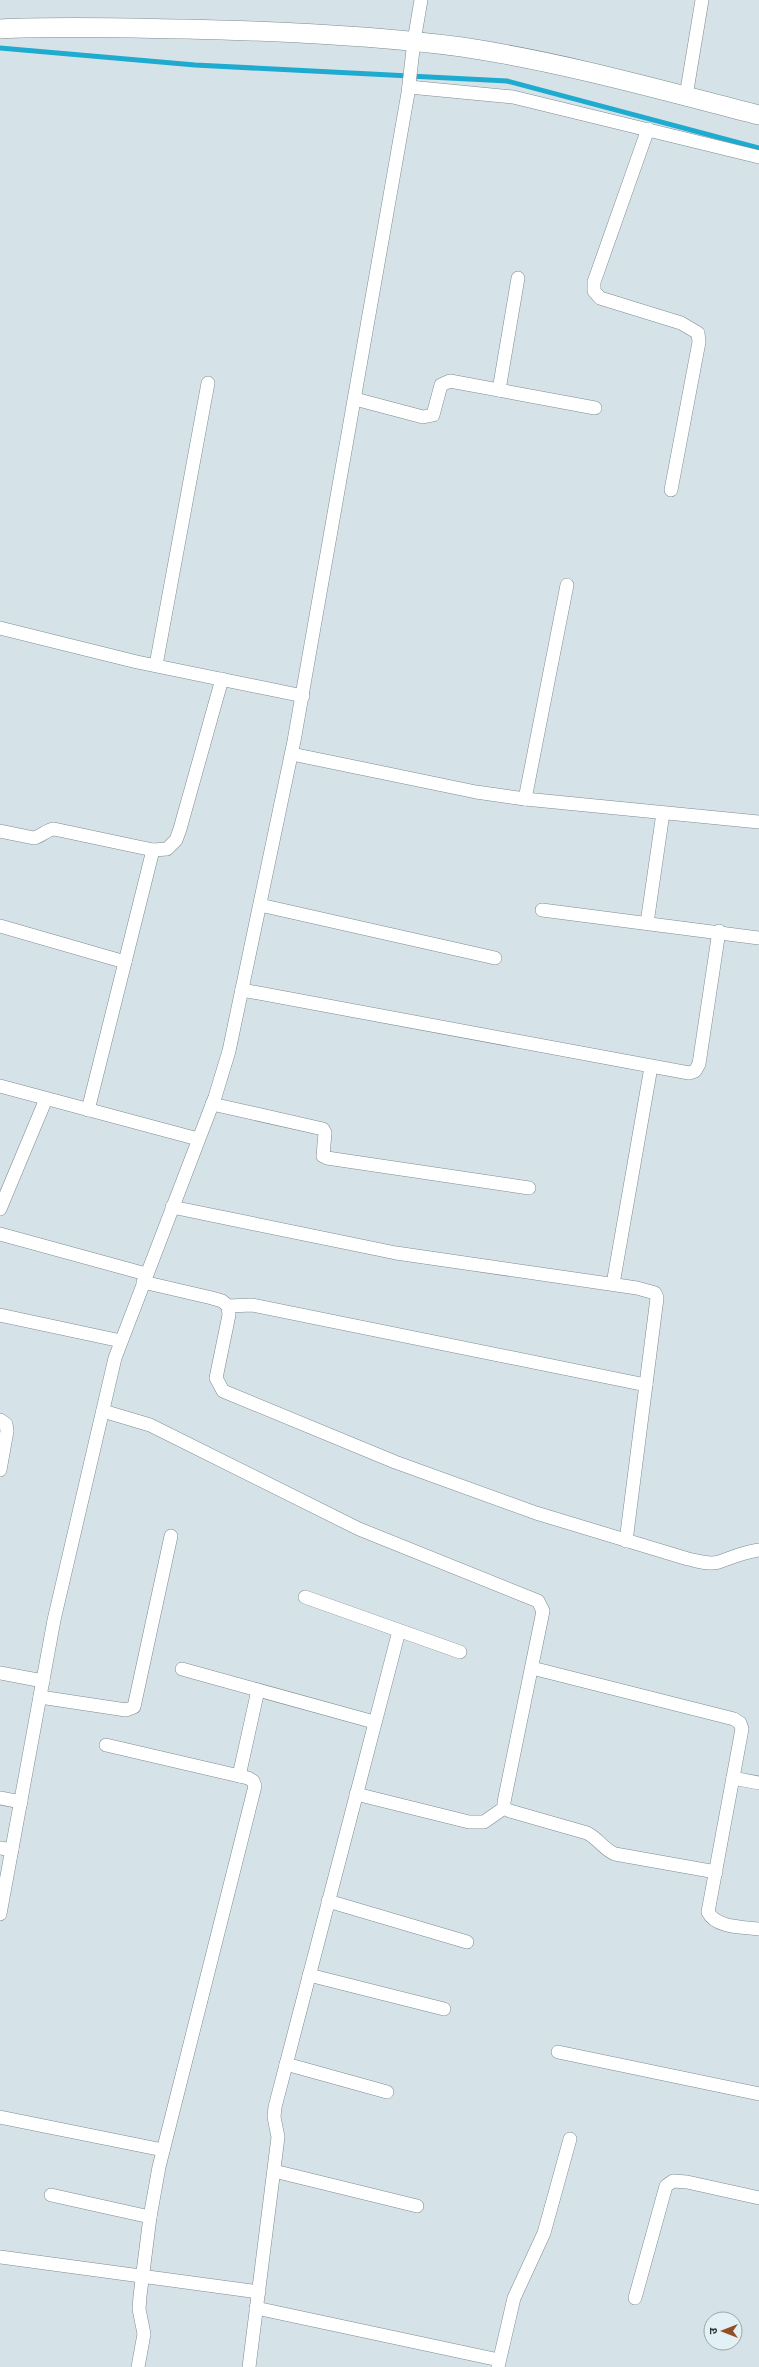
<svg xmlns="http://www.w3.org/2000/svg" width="759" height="2367" font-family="'Zilla Slab','Noto Sans Devanagari',serif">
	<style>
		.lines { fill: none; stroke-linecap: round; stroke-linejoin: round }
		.stream { stroke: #1fabd0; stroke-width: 5 }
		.street-casing { stroke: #7e8c90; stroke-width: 14 }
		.secondary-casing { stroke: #7e8c90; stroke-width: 20 }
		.street { stroke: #fff; stroke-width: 13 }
		.secondary { stroke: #fff; stroke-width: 19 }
	</style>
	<rect width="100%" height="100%" fill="#d5e3e9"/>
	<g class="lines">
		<path class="stream" d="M0,48l195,17 312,16 252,67"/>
		<defs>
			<g id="street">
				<path d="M409,87l104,10 246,60"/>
				<path d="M686,96l16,-96"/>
				<path d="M648,129l-54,153v9l6,7 81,25 17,10 1,9 -28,148"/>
				<path d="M499,390l19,-112"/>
				<path d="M355,399l68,18 10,-2 8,-30 9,-4 145,27"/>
				<path d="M0,628l137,34 166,34"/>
				<path d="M156,665l52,-282"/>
				<path d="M292,754l184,38 49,7 234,23"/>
				<path d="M525,799l42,-214"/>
				<path d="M0,831l34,7c8,-2 12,-8 20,-9l99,21 14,-1 9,-9 4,-11 42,-150"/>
				<path d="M260,905l235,53"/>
				<path d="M542,910l217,28"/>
				<path d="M647,923l16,-110"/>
				<path d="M0,926l125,36"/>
				<path d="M242,990l447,83 6,-2 4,-7 20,-133"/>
				<path d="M0,1086l198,53"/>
				<path d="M212,1104l111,25 2,4 -2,23 4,2 202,30"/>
				<path d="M88,1110l65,-260"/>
				<path d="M172,1207l224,46 241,35 18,5 2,5 -31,243"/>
				<path d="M0,1209l46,-110"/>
				<path d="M0,1234l146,40"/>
				<path d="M143,1282l69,16 10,3 6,5 1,9 -13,63 7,13 172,71 141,51 152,46c10,2 21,6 31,3 14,-5 25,-10 40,-12"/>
				<path d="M613,1284l38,-217"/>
				<path d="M228,1306l24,-1 394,80"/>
				<path d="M0,1315l121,26"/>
				<path d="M103,1411l47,14 209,104 179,72 5,10 -39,191v6l6,3 77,22c12,6 16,16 28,21l101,18"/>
				<path d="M0,1420l6,4 1,7 -7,39"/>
				<path d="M305,1597l155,55"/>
				<path d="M532,1668l202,51 6,4 2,6 -34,183c8,16 35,15 51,17"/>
				<path d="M182,1669l192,53"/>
				<path d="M0,1673l43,8"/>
				<path d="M40,1697l86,13 8,-3 37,-171"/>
				<path d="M106,1745l142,33 5,3 2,5 -96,381 -9,50 -10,79 -1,13 5,25 -6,33"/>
				<path d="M239,1776l19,-86"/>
				<path d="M733,1778l26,5"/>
				<path d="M356,1794l113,28h15l20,-14"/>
				<path d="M0,1798l21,4"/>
				<path d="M0,1848l12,2"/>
				<path d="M328,1901l139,41"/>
				<path d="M0,1914l54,-294 61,-262 100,-261 14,-46 65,-310 114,-648 6,-52 7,-41"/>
				<path d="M309,1975l135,34"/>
				<path d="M558,2052l201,42"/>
				<path d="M286,2064l101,28"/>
				<path d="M0,2117l163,33"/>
				<path d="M274,2171l143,35"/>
				<path d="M51,2195l99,22"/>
				<path d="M0,2257l259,35"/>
				<path d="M635,2298l31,-112 7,-5 14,1 72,16"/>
				<path d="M256,2308l243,52"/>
				<path d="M249,2367l29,-230 -4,-20 1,-10 124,-476"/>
				<path d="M498,2367l16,-69 30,-65 26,-94"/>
			</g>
			<path id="secondary" d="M0,29c62,-3 123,-1 185,0 92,2 185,6 277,18 100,15 199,43 297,68"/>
		</defs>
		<use href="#street" class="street-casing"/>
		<use href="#secondary" class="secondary-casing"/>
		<use href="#street" class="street"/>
		<use href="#secondary" class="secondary"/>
	</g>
	<g transform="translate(723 2331) rotate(270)"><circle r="19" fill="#e2f1f6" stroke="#9aa5a9"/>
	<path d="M0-3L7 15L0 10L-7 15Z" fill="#944f24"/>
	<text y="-6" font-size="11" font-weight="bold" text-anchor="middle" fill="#2e3335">उ</text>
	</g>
</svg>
